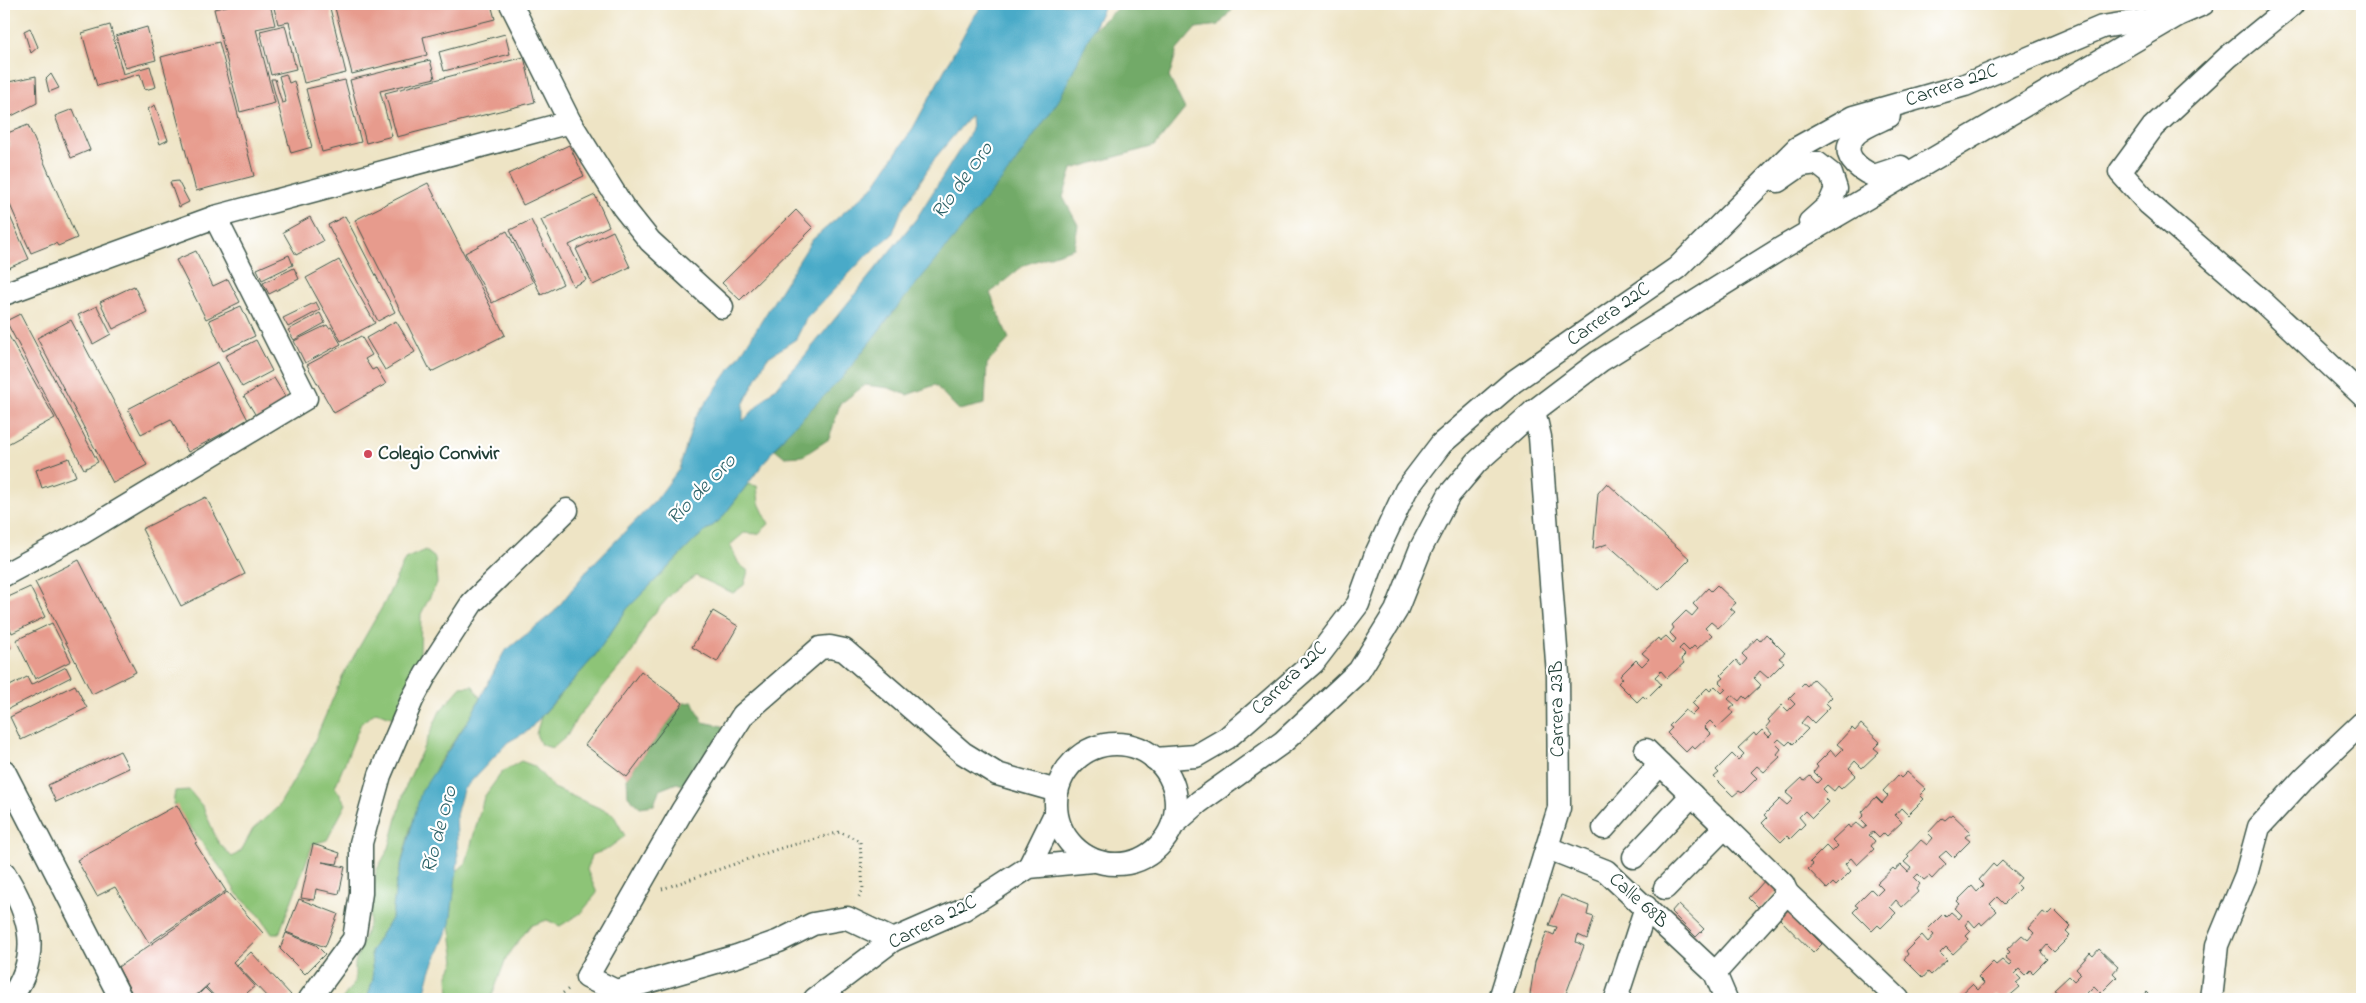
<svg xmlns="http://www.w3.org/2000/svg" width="2366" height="1003" font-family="'Indie Flower',sans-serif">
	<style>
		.green { fill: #8dc477; stroke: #568056 }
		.forest { fill: #72aa68; stroke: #48744e }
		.water { fill: #49aac8; stroke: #34747e; fill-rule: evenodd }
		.building { fill: #e79b8d }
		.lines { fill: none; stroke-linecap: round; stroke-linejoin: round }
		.minor-casing { stroke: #3e564a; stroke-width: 25 }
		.path { stroke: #3e564a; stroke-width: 3; stroke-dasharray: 1 4; stroke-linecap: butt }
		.minor { stroke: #fff; stroke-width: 22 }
		.poi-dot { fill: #d1495b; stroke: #fff; stroke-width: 2 }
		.labels { text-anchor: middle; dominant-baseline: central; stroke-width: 4.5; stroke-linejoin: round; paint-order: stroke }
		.street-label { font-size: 20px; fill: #1f3d34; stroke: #fff }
		.poi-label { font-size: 20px; font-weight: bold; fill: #1f3d34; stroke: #fff; text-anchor: start }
		.water-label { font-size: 21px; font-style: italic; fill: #2e6368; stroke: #fff }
	</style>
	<rect width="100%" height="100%" fill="#fff"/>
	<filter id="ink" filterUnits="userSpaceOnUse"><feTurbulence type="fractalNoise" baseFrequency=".02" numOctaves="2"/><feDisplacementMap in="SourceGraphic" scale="10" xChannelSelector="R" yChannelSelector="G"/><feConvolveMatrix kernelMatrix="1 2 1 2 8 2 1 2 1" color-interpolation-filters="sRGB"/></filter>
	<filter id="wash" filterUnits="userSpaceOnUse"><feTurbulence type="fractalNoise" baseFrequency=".0096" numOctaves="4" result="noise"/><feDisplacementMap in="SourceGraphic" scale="20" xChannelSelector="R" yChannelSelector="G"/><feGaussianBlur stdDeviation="1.12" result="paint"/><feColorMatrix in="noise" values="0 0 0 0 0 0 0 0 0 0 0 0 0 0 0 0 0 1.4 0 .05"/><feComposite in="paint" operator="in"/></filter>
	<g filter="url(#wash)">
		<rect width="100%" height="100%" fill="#eee4c5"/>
		<g class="green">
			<path d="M748,484l9,2 2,17 10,21 -11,10 -14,-1 -14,12 9,19 9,7 -4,14 -11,8 -37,-17 -22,15 -27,31 -14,29 -56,67 -10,18 -14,12 -12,-3 -5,-11 5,-17 53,-60 33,-48 69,-70 25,-20z"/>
			<path d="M425,550l10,8 2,25 -16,31 -1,43 -8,42 -18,19 -18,-6 -15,11 -26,64 11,17 -19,36 -14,4 -34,90h-7l-12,-18 -23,-22 -12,-20 -52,-70 2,-13 14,-1 14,17 15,35 14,15 9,-6 12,-22 25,-22 30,-51 35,-81 42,-73 20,-43z"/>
			<path d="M473,686l7,12 -9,18 -33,48 -28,65 -14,55 -4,33 -21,34 2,28 -6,20h-25l13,-17v-19l14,-39 7,-53 13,-23 16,-60 35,-77 21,-24z"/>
			<path d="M521,761l13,5 20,22 59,26 12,22 -19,14 -15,5 -4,15 10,23 -16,20 -21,13 -13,-6 -17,6 -24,32 -15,41h-42l-1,-24 7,-14 -5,-37 6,-52 10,-9 18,-66 18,-25z"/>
		</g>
		<g class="forest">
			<path d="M1122,4h114l-17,21 -23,3 -19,22 -8,27 16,32 -30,37 -83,23 -9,28 15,28 -4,23 -50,17 -34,28 19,46 -22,25 -2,40 -26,6 -24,-25 -28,10 -18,-7 -24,-3 -25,19 -11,35 -26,17 -18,1 -10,-8 11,-15 56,-56 52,-67 188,-263 9,-17z"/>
			<path d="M693,702l10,20 19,4 6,19 -30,46 -21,-8 -18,7 -5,15 -14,2 -12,-11 -1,-19 56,-74z"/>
		</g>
		<path class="water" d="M984,4h121l-46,96 -47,67 -118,144 -52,67 -56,56 -65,85 -25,20 -69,70 -33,48 -66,74 -20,11 -45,48 -7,25 2,45 -8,64 -20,48 -7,27h-56l6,-20 -2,-28 21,-34 4,-33 25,-92 50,-76 33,-64 50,-40 35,-44 67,-68 23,-31 16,-51 49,-69 68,-109 60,-52 41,-60 59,-109zM971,115l1,15 -56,89 -118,145 -55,57v-16l24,-47 29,-19 10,-20 61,-64 25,-20 9,-23 34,-54z"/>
		<g id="blocks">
			<g class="building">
				<path d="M235,4h35l5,21 -19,4 19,74 -35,9 -26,-103z"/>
				<path d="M273,4h56l17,69 -42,10 -15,-61 -11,2z"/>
				<path d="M353,4h138l4,15 -72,18 4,18 -75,19 -17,-66z"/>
				<path d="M110,25l13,49 27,-8 6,21 -11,3 -5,-16 -43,12 -15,-53z"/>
				<path d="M285,25l11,44 -25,6 -11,-44z"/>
				<path d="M147,27l9,33 -31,8 -9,-32z"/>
				<path d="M30,28l8,19 -7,6 -7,-22z"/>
				<path d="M505,34l5,20 -66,17 -5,-19z"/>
				<path d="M219,42l35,134 -58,15 -35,-134z"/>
				<path d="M524,57l11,45 -138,35 -12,-44z"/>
				<path d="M430,60l5,18 -55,13 12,45 -26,7 -16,-63z"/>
				<path d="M51,74l8,14 -10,4 -3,-13z"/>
				<path d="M286,74l3,9 5,-2 18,66 -21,6 -20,-74h4l7,24 4,-1 -7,-26z"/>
				<path d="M36,76l1,27 -33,17v-37z"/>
				<path d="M345,80l16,62 -39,10 -16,-63z"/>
				<path d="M155,105l13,35 -8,4 -12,-35z"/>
				<path d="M73,109l17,41 -19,8 -16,-42z"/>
				<path d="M28,125l49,113 -19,8 -2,-3 -25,10 -27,-62v-42l6,-3 -5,-12z"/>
				<path d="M569,145l15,31 -61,29 -15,-31z"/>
				<path d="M178,181l11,21 -10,5 -9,-25z"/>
				<path d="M428,183l77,152 -74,37 -76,-152z"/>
				<path d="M595,195l14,31 -40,19 17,35 -13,6 -32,-66z"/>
				<path d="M4,203l25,56 -25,11z"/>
				<path d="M796,210l17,18 -73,72 -18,-17z"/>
				<path d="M345,216l50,96 -17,9 -50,-96z"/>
				<path d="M310,217l13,24 -27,14 -13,-23z"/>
				<path d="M531,220l32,64 -22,11 -31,-65z"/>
				<path d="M507,231l26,51 -41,21 -27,-50z"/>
				<path d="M613,231l17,36 -37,18 -17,-36z"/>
				<path d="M196,251l17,35 15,-7 12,23 -34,17 -30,-59z"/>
				<path d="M289,255l4,10 -31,15 -5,-11z"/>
				<path d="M339,260l36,63 -34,18 -35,-63z"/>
				<path d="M294,268l5,11 -30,15 -6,-11z"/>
				<path d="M134,286l13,26 -34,17 -13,-27z"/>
				<path d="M316,302l4,8 -32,17 -5,-9z"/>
				<path d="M97,306l14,28 -18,10 -15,-29z"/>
				<path d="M241,306l14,30 -32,15 -14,-31z"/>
				<path d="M320,313l5,10 -31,17 -6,-10z"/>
				<path d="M20,314l78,148 -14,7 -78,-148z"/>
				<path d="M71,320l76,145 -34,18 -76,-145z"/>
				<path d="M396,321l19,31 -30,18 -19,-32z"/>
				<path d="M327,325l2,3 2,-1 10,17 -36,19 -11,-22z"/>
				<path d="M5,329l50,89 -51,28v-116z"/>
				<path d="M361,336l11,19 -7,4 7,11 4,-2 10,16 -52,29 -27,-48z"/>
				<path d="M256,340l16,31 -30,16 -17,-31z"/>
				<path d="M218,362l30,58 -60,32 -17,-33 -30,15 -13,-25z"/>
				<path d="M274,378l14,23 -30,18 -14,-23z"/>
				<path d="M69,458l7,18 -34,12 -6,-18z"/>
				<path d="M1607,483l83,76 -31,31 -52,-46 -14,5 5,-56z"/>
				<path d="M206,497l39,77 -64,32 -39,-77z"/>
				<path d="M79,560l57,112 -44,22 -57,-112z"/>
				<path d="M1717,585l19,18 -6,5 5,4 -17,16 -7,-6 -6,6 7,7 -15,14 -3,-3 -5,5 -6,-6 -4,4 6,6 -4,4 3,4 -17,15 -6,-7 -6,6 6,7 -15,15 -3,-3 -6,6 -19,-19 5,-5 -3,-2 16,-16 6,6 7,-7 -7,-6 16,-15 2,3 6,-5 7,7 3,-4 -6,-6 4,-5 -2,-3 14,-14 6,5 6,-7 -5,-5 15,-16 3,3z"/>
				<path d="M30,587l15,30 -33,16 -8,-18v-16z"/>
				<path d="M713,611l25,15 -21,36 -25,-15z"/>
				<path d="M52,623l19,38 -36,18 -19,-39z"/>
				<path d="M1766,634l19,19 -6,5 5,4 -16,16 -8,-7 -6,7 7,7 -15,14 -3,-3 -4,5 -7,-6 -4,4 7,6 -5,4 3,4 -16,15 -7,-7 -6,6 7,7 -16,15 -3,-3 -6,6 -19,-19 5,-5 -3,-2 16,-16 7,5 6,-6 -6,-6 15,-15 3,3 5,-5 7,7 4,-4 -7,-7 5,-4 -3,-3 15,-15 5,6 6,-7 -5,-5 15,-16 3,3z"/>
				<path d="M4,635l7,13 -7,3z"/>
				<path d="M66,667l5,10 -67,34v-22l23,-12 4,8z"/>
				<path d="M641,671l42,32 -56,74 -42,-32z"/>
				<path d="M1813,679l19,18 -6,6 4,4 -16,16 -7,-7 -6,7 7,6 -15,15 -3,-3 -4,4 -7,-6 -4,4 6,6 -4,5 3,3 -16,15 -7,-6 -6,6 6,6 -15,15 -3,-2 -6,5 -19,-19 5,-4 -3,-3 16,-16 6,6 6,-6 -6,-6 16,-15 2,3 6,-6 7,7 3,-3 -6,-7 4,-5 -2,-2 14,-15 6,6 7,-7 -6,-6 15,-15 3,3z"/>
				<path d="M75,685l12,23 -66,32 -11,-23z"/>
				<path d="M1861,724l19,18 -6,6 5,4 -17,16 -7,-7 -6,7 7,7 -15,14 -3,-3 -4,5 -7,-6 -4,4 6,6 -4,4 3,3 -16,16 -7,-7 -6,6 6,7 -15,15 -3,-3 -6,6 -19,-19 5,-5 -3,-3 16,-16 7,6 6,-6 -7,-6 16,-15 2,3 6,-5 7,7 4,-4 -7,-7 4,-5 -2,-2 15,-15 5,6 7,-7 -6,-5 15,-16 3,3z"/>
				<path d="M120,751l9,17 -73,34 -8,-17z"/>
				<path d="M1907,772l19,17 -6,6 4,4 -16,16 -7,-7 -6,7 7,7 -15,14 -3,-3 -5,5 -6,-6 -4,3 6,6 -4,5 3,3 -17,16 -6,-7 -6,6 6,7 -15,15 -3,-3 -6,6 -19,-20 5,-4 -3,-3 16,-16 6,6 6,-6 -6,-6 16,-15 2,3 6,-5 7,6 4,-3 -7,-7 4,-4 -2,-3 14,-15 6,6 6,-7 -5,-5 15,-16 3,3z"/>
				<path d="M177,805l20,37 -2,1 31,48 -77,52 -34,-56 -18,9 -20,-36z"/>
				<path d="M1952,814l19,18 -6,5 5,4 -17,17 -7,-7 -7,6 7,7 -14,15 -3,-3 -5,4 -6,-6 -4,4 6,6 -4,5 2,3 -16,15 -6,-7 -6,7 6,6 -15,15 -3,-3 -6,6 -19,-19 5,-5 -3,-2 16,-16 6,6 6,-6 -6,-6 16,-15 2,2 6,-5 7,7 3,-4 -7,-6 5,-5 -2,-2 14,-15 6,5 6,-7 -5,-5 14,-15 3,2z"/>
				<path d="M313,844l27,9 -3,11 -15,-2 23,5 -6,27 -23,-5 -2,11 -13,-2z"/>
				<path d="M2002,861l19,17 -5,6 4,4 -16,16 -7,-7 -7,7 7,7 -15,14 -2,-3 -5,5 -6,-7 -4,5 6,6 -5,5 3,3 -16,15 -7,-7 -6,6 7,7 -16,15 -3,-3 -5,6 -19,-19 4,-5 -2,-3 16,-16 6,7 6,-7 -6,-6 15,-15 3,3 5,-5 8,7 3,-4 -7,-7 5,-4 -3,-3 15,-15 5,6 7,-7 -5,-5 14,-16 3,3z"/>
				<path d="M1766,879l12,12 -18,18 -11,-11z"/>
				<path d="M227,892l36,41 -30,29 22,24 -15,13h-23l-11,-12 3,-3 -17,15h-57l-17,-32z"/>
				<path d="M1561,895l28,11 -2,9 7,2 -7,22 -9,-4 -2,7 8,4 -20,53h-30v-2l-4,-3 5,-32 12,-30 7,3 3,-8 -8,-2z"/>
				<path d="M299,899l39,15 -13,33 -39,-15z"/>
				<path d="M1678,904l26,25 -8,8 -25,-25z"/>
				<path d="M2053,909l18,18 -5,5 4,4 -16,16 -7,-7 -6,7 6,7 -14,14 -3,-3 -5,5 -6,-6 -4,4 6,6 -5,4 4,4 -14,12h-5l-4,-4 -5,4h-36l16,-15 6,6 6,-7 -6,-6 15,-15 3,3 6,-5 7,6 3,-3 -7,-6 5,-5 -3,-3 15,-14 6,5 6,-7 -5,-5 14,-16 4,3z"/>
				<path d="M1788,910l34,34 -9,9 -33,-34z"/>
				<path d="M286,933l30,12 9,9 -20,20 -25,-25z"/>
				<path d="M2099,949l19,18 -5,6 4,4 -16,16 -7,-7 -7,7 7,6h-40l-2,-2 5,-5 -3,-2 15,-14 5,5 7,-7 -5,-5 14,-16 3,3z"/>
				<path d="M251,952l40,43 -5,4h-17l-32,-34z"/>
				<path d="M205,988l11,11h-22z"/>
				<path d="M2146,992l7,7h-20l3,-3 4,2z"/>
			</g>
		</g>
	</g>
	<g filter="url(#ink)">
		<use href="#blocks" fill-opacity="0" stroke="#3e564a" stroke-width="1"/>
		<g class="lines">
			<defs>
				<g id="minor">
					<path d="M511,4l59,118 53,85 27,34 72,66"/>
					<path d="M2293,4l-65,53 -75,70 -33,45 29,32 114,98 99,93"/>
					<path d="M1889,116c-10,5 -27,11 -34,19 -17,19 3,34 19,41l27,-9"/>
					<path d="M1778,181l23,-16 16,-2 14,11 5,15 -7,16 -19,17"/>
					<path d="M4,294l211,-77 355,-95"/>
					<path d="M4,575l78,-42 224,-135 -91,-181"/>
					<circle cx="1116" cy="804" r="60"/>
					<path d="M1646,750l137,134 4,9 111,106"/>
					<path d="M1155,759l41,-3 31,-18 86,-75 45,-59 18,-50 30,-64 35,-46 72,-62 164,-114 120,-120 56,-31 112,-32 137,-58 63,-10"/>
					<path d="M4,771l117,228"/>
					<path d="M1173,825l26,-23 84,-60 76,-71 37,-60 25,-63 28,-53 28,-33 57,-51 66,-50 180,-112 398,-234 25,-11"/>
					<path d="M1604,828l56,-64"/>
					<path d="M1548,848l58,23 109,102 11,26"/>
					<path d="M1634,857l58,-62"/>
					<path d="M1029,867l27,-55"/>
					<path d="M4,873c27,42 38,83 6,126"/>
					<path d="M1665,888l60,-61"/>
					<path d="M893,940l-46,-22 -34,6 -34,17 -42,15 -121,35 -29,-14 95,-166 61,-96 77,-67 10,-1 14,3 119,103 34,21 60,17"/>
					<path d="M1715,973l72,-80"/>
					<path d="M310,999l44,-60 7,-46v-50l19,-68 32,-75 14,-26 46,-71 95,-93"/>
					<path d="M815,999l78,-59 71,-31 65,-42 63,-6"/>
					<path d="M1500,999l59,-191 -1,-133 -18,-238 -6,-26"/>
					<path d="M1616,999l30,-92"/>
					<path d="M2211,999l6,-54 29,-70 13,-48 46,-50 57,-54"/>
				</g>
			</defs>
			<use href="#minor" class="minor-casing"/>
			<g class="path">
				<path d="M662,889l116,-40 62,-17 20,9 3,49 -6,10"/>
				<path d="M555,999l15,-11"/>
			</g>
			<use href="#minor" class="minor"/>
		</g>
	</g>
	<circle class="poi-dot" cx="368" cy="454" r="5"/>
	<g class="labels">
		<g class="street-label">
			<text transform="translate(1952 86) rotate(-19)">Carrera 22C</text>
			<text transform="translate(1609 315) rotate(-35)">Carrera 22C</text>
			<text transform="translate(1290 679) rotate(-44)">Carrera 22C</text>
			<text transform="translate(1558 709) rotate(-91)">Carrera 23B</text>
			<text transform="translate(1638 901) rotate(42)">Calle 68B</text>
			<text transform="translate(933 923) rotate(-27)">Carrera 22C</text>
		</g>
		<g class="poi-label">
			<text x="378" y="454">Colegio Convivir</text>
		</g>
		<g class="water-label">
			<text transform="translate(963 181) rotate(-54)">Río de Oro</text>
			<text transform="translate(702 490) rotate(-46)">Río de Oro</text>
			<text transform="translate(440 830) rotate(-75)">Río de Oro</text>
		</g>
	</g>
	<rect width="2366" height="1003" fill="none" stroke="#fff" stroke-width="20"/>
</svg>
